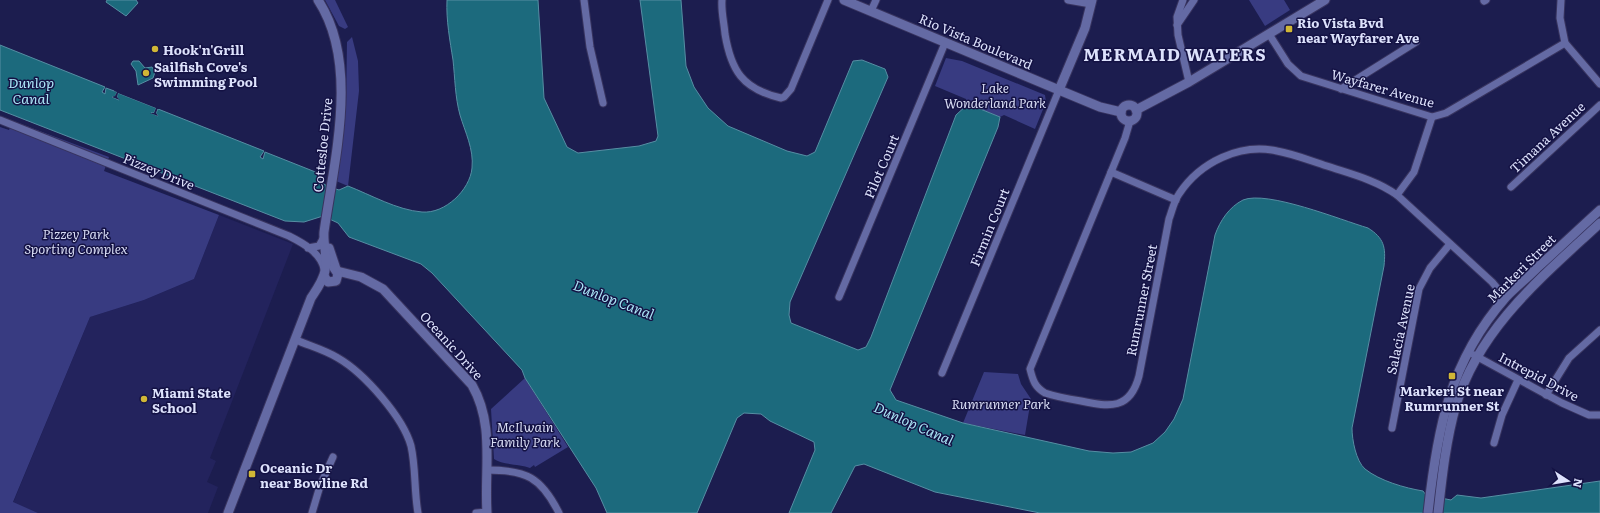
<svg xmlns="http://www.w3.org/2000/svg" width="1600" height="513" font-family="Literata,serif">
	<style>
		.built { fill: #23235d }
		.green { fill: #383b81 }
		.water { fill: #1c6a7d; stroke: #568ea3 }
		.pier { fill: #1c1d4f }
		.lines { fill: none; stroke-linecap: round; stroke-linejoin: round }
		.street-casing { stroke: #38345f; stroke-width: 9 }
		.secondary-casing { stroke: #38345f; stroke-width: 11 }
		.street { stroke: #646aa4; stroke-width: 7 }
		.secondary { stroke: #646aa4; stroke-width: 9 }
		.poi-dot { fill: #d0b736; stroke: #141244; stroke-width: 1.5 }
		.labels { text-anchor: middle; dominant-baseline: central; stroke-width: 3; stroke-linejoin: round; paint-order: stroke }
		.poi-label { font-size: 13px; font-weight: bold; fill: #dde2fc; stroke: #141244; text-anchor: start }
		.street-label { font-size: 13px; fill: #dde2fc; stroke: #141244 }
		.park-label { font-size: 13px; font-style: italic; fill: #d7dbf3; stroke: #141244 }
		.water-label { font-size: 14px; font-style: italic; fill: #a9e4f5; stroke: #141244 }
		.district-label { font-size: 17px; font-weight: bold; letter-spacing: 1px; fill: #dde2fc; stroke: #141244 }
	</style>
	<rect width="100%" height="100%" fill="#1c1d4f"/>
	<path class="built" d="M219,215l74,29 -83,214 6,3 -9,21 11,5 -10,26h-170l-25,-10 77,-186 54,-17 50,-21z"/>
	<g class="green">
		<path d="M325,0h10l13,27 -3,2 -6,-3z"/>
		<path d="M1249,0h35l6,10 -25,16z"/>
		<path d="M352,37l6,24 1,30 -11,95 -12,-5 10,-75 1,-64z"/>
		<path d="M946,58l16,3 83,34 1,7 -11,27 -31,-14 -4,2 -32,-13 -2,-5 -31,-13z"/>
		<path d="M13,121l96,36 -5,14 115,44 -25,64 -50,21 -54,17 -77,185 25,11h-38v-386l9,3z"/>
		<path d="M984,372l34,2 3,10 10,15 -6,36 -62,-12z"/>
		<path d="M525,378l43,69 -33,20 -1,-2 -4,3c-10,-4 -28,-3 -36,-9l-3,-50z"/>
	</g>
	<g class="water">
		<path d="M107,0h29l2,3 -12,13 -20,-14z"/>
		<path d="M447,0h91l6,98 23,49 11,6 61,-7 17,-5 2,-5 -18,-136h41l5,66 8,21 14,21 20,18 59,25 20,5 8,-4 38,-91 9,-1 23,9 3,8 -98,225 -1,13 2,8 67,27 8,-3 5,-10 85,-222 12,-11 32,13 -2,10 -108,263 6,10 67,23 126,28 24,2 18,-1 22,-9 12,-11 9,-13 9,-20 32,-164c5,-14 14,-28 28,-35 24,-10 98,20 125,28 16,10 18,19 16,38l-32,162c0,12 4,33 13,41 15,12 40,19 58,22l3,4 25,5 6,-5 24,3 119,-17v32h-560l-105,-21 -71,-28 -9,2 -24,47h-42l26,-63 -1,-8 -44,-21 -9,-7 -17,-1 -7,5 -40,95h-90l-11,-25 -71,-110 -3,-8 -90,-97 -11,-9 -72,-27 -11,-14 -15,-7 -19,6 -19,-1 -285,-111v-65l105,42 -3,5 3,2 1,-6 11,4 -2,5h-3l7,3 -2,-3 1,-4 38,15 -2,5h-3l7,3 -2,-3 2,-4 106,42 -4,6 3,2 2,-7 53,21 3,9 6,4 12,4 9,-4c23,9 49,24 74,26 23,2 48,-22 50,-44 2,-19 -7,-36 -12,-53 -5,-18 -5,-37 -7,-55 -3,-19 -7,-40 -6,-60z"/>
		<path d="M133,61h6l6,7 7,-1 3,5 -2,6 -15,7 -2,-14 -5,-7z"/>
	</g>
	<path class="pier" d="M115,89l46,20h-4l-1,4 2,3 -8,-3h4l2,-5 -38,-15 -1,4 3,3 -8,-3 3,-1 2,-4 -3,-1z"/>
	<g class="lines">
		<defs>
			<g id="street">
				<path d="M584,0l6,47 13,56"/>
				<path d="M722,0c-1,11 2,22 3,34 6,36 17,55 56,64l3,-1 7,-8 37,-89"/>
				<path d="M1068,0l23,4"/>
				<path d="M1183,0l-6,17 1,18 11,47"/>
				<path d="M1561,0l-1,18 5,25 35,41"/>
				<path d="M1484,1l2,-1"/>
				<path d="M871,11l5,-11"/>
				<path d="M1177,25l17,-25"/>
				<path d="M1269,34l19,30 13,12 131,41 14,-4 119,-70"/>
				<path d="M1341,89l75,-47"/>
				<path d="M0,120l289,116c14,7 32,17 35,33"/>
				<path d="M1130,121l-5,17 -95,231c3,12 5,18 15,24 12,4 24,6 36,8 29,6 49,9 58,-25l30,-157c3,-8 5,-18 10,-25 21,-32 61,-51 98,-43 17,3 34,10 50,15 24,8 49,14 70,29l95,87 10,12 5,2"/>
				<path d="M1111,172l65,28"/>
				<path d="M1511,187l89,-82"/>
				<path d="M1397,195l17,-23 18,-55"/>
				<path d="M308,248l11,-2 5,-9"/>
				<path d="M839,297l106,-254"/>
				<path d="M296,340c14,6 29,10 42,18 26,15 65,59 73,88 5,22 3,45 7,67"/>
				<path d="M1474,355l88,48 27,12h11"/>
				<path d="M942,373l117,-283"/>
				<path d="M1546,395l23,-37 31,-28"/>
				<path d="M1392,428l27,-139 11,-21 20,-24"/>
				<path d="M1494,443l8,-28 16,-35"/>
				<path d="M487,470c39,0 54,7 72,43"/>
				<path d="M312,513l8,-27 13,-29"/>
				<path d="M476,513l11,-1"/>
			</g>
			<g id="secondary">
				<path d="M844,0l215,90 41,17 21,5"/>
				<path d="M1059,90l26,-62 7,-28"/>
				<circle cx="1129" cy="113" r="8"/>
				<path d="M1136,110l53,-28 136,-82"/>
				<path d="M329,248l7,21"/>
				<path d="M337,271l24,6 22,12 89,96c23,40 12,84 15,128"/>
				<path d="M324,276l4,6 8,-1 2,-7 -4,-6"/>
				<path d="M228,513l83,-215c6,-9 12,-17 14,-27 3,-13 -2,-26 -1,-39 10,-72 36,-168 -6,-232"/>
				<path d="M1428,513c9,-83 21,-151 78,-216 10,-10 21,-19 31,-29 21,-19 42,-39 63,-58"/>
				<path d="M1438,513c4,-36 8,-73 18,-108 24,-78 86,-128 144,-182"/>
			</g>
		</defs>
		<use href="#street" class="street-casing"/>
		<use href="#secondary" class="secondary-casing"/>
		<use href="#street" class="street"/>
		<use href="#secondary" class="secondary"/>
	</g>
	<g class="poi-dot">
		<rect x="1285" y="25" width="8" height="8" rx="2"/>
		<circle cx="155" cy="49" r="4"/>
		<circle cx="146" cy="73" r="4"/>
		<rect x="1448" y="372" width="8" height="8" rx="2"/>
		<circle cx="144" cy="399" r="4"/>
		<rect x="248" y="470" width="8" height="8" rx="2"/>
	</g>
	<g class="labels">
		<g class="poi-label">
			<text x="1297" y="22">Rio Vista Bvd<tspan x="1297" dy="15">near Wayfarer Ave</tspan></text>
			<text x="163" y="49">Hook'n'Grill</text>
			<text x="154" y="66">Sailfish Cove's<tspan x="154" dy="15">Swimming Pool</tspan></text>
			<text x="1452" y="390" text-anchor="middle">Markeri St near<tspan x="1452" dy="15">Rumrunner St</tspan></text>
			<text x="152" y="392">Miami State<tspan x="152" dy="15">School</tspan></text>
			<text x="260" y="467">Oceanic Dr<tspan x="260" dy="15">near Bowline Rd</tspan></text>
		</g>
		<g class="street-label">
			<text transform="translate(976 41) rotate(23)">Rio Vista Boulevard</text>
			<text transform="translate(1383 88) rotate(16)">Wayfarer Avenue</text>
			<text transform="translate(1547 137) rotate(-43)">Timana Avenue</text>
			<text transform="translate(322 145) rotate(-84)">Cottesloe Drive</text>
			<text transform="translate(881 166) rotate(-67)">Pilot Court</text>
			<text transform="translate(159 171) rotate(22)">Pizzey Drive</text>
			<text transform="translate(989 227) rotate(-68)">Firmin Court</text>
			<text transform="translate(1521 268) rotate(-45)">Markeri Street</text>
			<text transform="translate(1141 300) rotate(-79)">Rumrunner Street</text>
			<text transform="translate(1400 329) rotate(-78)">Salacia Avenue</text>
			<text transform="translate(452 345) rotate(48)">Oceanic Drive</text>
			<text transform="translate(1539 376) rotate(28)">Intrepid Drive</text>
		</g>
		<g class="park-label">
			<text x="995" y="87">Lake<tspan x="995" dy="15">Wonderland Park</tspan></text>
			<text x="76" y="233">Pizzey Park<tspan x="76" dy="15">Sporting Complex</tspan></text>
			<text x="1001" y="403">Rumrunner Park</text>
			<text x="525" y="426">McIlwain<tspan x="525" dy="15">Family Park</tspan></text>
		</g>
		<g class="water-label">
			<text x="31" y="82">Dunlop<tspan x="31" dy="16">Canal</tspan></text>
			<text transform="translate(614 299) rotate(21)">Dunlop Canal</text>
			<text transform="translate(914 423) rotate(24)">Dunlop Canal</text>
		</g>
		<g class="district-label">
			<text x="1175" y="53">MERMAID WATERS</text>
		</g>
	</g>
	<g transform="translate(1568 481) rotate(102)" stroke="#141244" stroke-width="3" paint-order="stroke">
	<path d="M0-3L7 15L0 10L-7 15Z" fill="#dde2fc"/>
	<text y="-6" font-size="11" font-weight="bold" text-anchor="middle" fill="#dde2fc">N</text>
	</g>
</svg>
